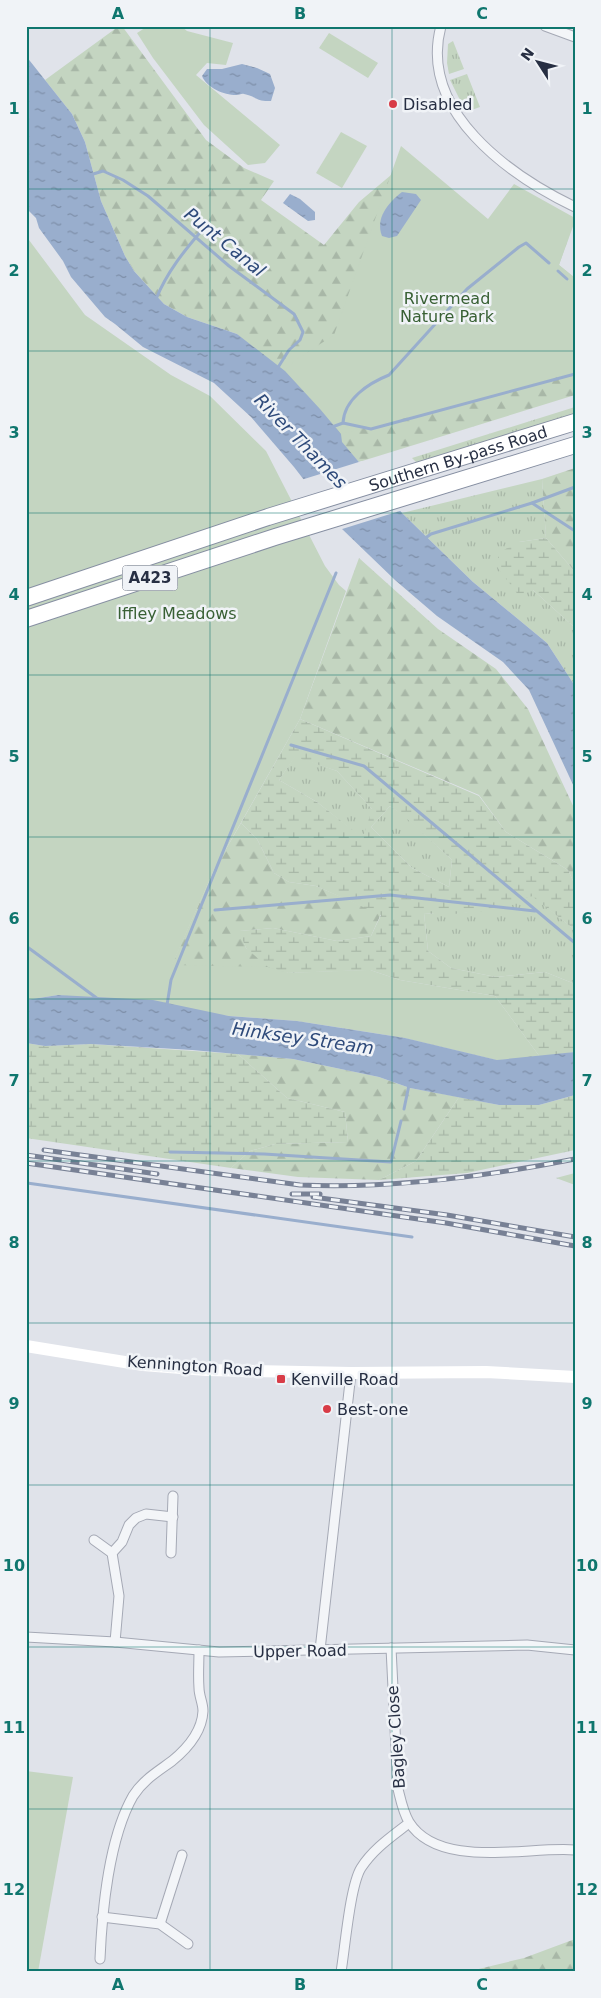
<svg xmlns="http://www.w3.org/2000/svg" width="601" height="1998" font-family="'DejaVu Sans',sans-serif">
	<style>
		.grass { fill: url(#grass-tufts) }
		.forest { fill: url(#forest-firs) }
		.wetland { fill: url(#wetland-marsh); fill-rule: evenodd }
		.park { fill: #c4d5c1 }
		.water { fill: url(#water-ripples) }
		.pier { fill: #e0e3ea }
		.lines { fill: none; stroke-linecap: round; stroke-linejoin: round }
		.stream { stroke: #99aecd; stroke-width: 3 }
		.street-casing { stroke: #a5a9b5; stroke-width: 11 }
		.highway-casing { stroke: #868fa2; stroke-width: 18 }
		.street { stroke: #f3f5f8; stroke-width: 9 }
		.secondary { stroke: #fff; stroke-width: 12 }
		.highway { stroke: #fff; stroke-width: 16 }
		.rail-casing { stroke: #788195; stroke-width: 5 }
		.rail { stroke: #f0f3f7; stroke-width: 3; stroke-dasharray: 9; stroke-linecap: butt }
		.grid { fill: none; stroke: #0f766e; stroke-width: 1; stroke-opacity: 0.55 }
		.poi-dot { fill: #d83c47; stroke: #f0f3f7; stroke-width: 2 }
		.labels { text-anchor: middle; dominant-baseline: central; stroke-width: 5; stroke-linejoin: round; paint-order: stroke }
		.shield { fill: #f0f3f7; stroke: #636a79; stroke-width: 1 }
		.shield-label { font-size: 15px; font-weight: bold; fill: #272f43 }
		.poi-label { font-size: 16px; fill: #272f43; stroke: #f0f3f7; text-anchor: start }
		.park-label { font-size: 16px; fill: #386034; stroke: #f0f3f7 }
		.street-label { font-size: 16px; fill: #272f43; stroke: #f0f3f7 }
		.water-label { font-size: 18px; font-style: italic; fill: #2e4a7a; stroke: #f0f3f7 }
		.neatline { fill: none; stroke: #0f766e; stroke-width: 2 }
		.grid-label { font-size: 16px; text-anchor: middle; font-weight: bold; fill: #0f766e }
	</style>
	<defs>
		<pattern id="grass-tufts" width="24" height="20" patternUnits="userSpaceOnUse" patternTransform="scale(1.25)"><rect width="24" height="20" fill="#c4d5c1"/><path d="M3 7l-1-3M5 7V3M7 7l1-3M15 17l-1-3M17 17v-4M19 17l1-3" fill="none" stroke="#a8b7a7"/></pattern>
		<pattern id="forest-firs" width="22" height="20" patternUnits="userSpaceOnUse" patternTransform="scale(1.25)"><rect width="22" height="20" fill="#c4d5c1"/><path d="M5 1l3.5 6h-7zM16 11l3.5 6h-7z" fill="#a8b7a7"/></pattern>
		<pattern id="wetland-marsh" width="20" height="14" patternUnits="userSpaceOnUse" patternTransform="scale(1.25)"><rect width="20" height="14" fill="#c4d5c1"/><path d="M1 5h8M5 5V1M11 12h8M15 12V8" fill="none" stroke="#a8b7a7"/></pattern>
		<pattern id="water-ripples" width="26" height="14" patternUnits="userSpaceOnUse" patternTransform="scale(1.25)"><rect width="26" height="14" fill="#99aecd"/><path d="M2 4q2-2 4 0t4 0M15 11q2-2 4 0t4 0" fill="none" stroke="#7d8ea8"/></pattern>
	</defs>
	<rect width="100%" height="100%" fill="#e0e3ea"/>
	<g class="grass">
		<path d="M453,41l11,28 -15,5 -2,-11 1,-19z"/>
		<path d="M467,74l13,33 -14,5 -16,-32z"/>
		<path d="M575,407v8l-157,49 -6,-6z"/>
		<path d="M542,479l4,59 -27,4 14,48 40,36 2,8v52l-28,-43 -74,-61 -71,-69z"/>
		<path d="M295,756l42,15 36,39 -10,29 -46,-37 -38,-22z"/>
		<path d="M390,806l15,10 47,44 -3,27 -37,-19 -41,-41z"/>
		<path d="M532,895l43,35v54l-30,-12 -49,5 -45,-9 -23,-17 -4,-38c40,4 71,-6 108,-18z"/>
	</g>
	<g class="forest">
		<path d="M119,26h3l84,114 38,28 30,13 -13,19 63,45 35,-43 32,-27 -9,61 193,-15 -16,44 16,13v117l-216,67 -122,-128 -50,-17 -23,-13 -30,-33 -9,-15 -24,-55 -16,-59 -13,-28 -27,-34z"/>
		<path d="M575,468v104l-29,-34 -4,-59z"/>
		<path d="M359,558l79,71 58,40 32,40 47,101v75l-7,-15 -62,-38 -27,-37 -179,-76z"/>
		<path d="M241,823l16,16 17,34 15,9 27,4 65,28 -10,22 -34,5 -64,-13 -33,3 6,17 42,25 82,-3 170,87 -43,3 -92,-22 -246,-45 55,-123z"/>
		<path d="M238,1054l55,5 86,18 31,11 49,9 -43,64 -37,19 -81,-3 -67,-9 19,-17 25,-7 73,-2 -3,-30 -58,-14z"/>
		<path d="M575,1173v12l-19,-7z"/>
		<path d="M575,1939v33h-109l58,-14z"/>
	</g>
	<g class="wetland">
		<path d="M546,538l29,34v62l-2,-8 -40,-36 -14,6 -21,-28v-15l21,-11z"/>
		<path d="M300,719l179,77 27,36 62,38 7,15v45l-43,-34 -49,15 -38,4 -21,-2 4,38 23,17 45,9 49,-5 30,12v68l-35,5 -45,-61 -95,-16 -30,-10 -82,3 -20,-6 -22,-19 -7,-17 34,-3 64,13 34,-5 10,-21 -65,-29 -27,-4 -15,-9 -17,-34 -16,-16zM295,757l42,14 35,38 -9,29 -46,-36 -38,-22zM390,806l15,11 47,43 -3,27 -37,-19 -41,-41z"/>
		<path d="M26,1043l19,3 46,-2 147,10 49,44 58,14 3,30 -73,2 -25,7 -19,17 -205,-30z"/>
		<path d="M575,1095v55l-108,23 -88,7 37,-19 43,-64 40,8h40z"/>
	</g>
	<g class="park">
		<path d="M148,26h33l6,5 46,12 -7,22 -19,-2 -11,12 84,70 -15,18 -17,2 -44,-40 -51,-67 -16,-25z"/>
		<path d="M329,33l49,30 -10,15 -49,-30z"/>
		<path d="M341,132l26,14 -25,42 -26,-15z"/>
		<path d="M401,146l87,73 26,-35 61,34 -16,47 16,13v94l-113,32 -121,30 -21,-25 -35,-38 9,-10 40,-26z"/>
		<path d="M26,236l59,79 86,60 39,21 56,55 59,115 14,19 7,6 -46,128 -86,151 -42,95 96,2 20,6 82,-3 30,10 95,16 45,61 -43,3 -92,-22 -108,-17 -68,-5 -171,-21 -32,5z"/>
		<path d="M26,1771l47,6 -35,195h-12z"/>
	</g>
	<g class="water">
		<path d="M26,56l46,58 13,28 16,59 24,55 9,15 30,33 23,13 50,17 48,37 35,38 21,25 1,8 60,71 71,69 74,61 28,43v103l-46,-99 -26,-28 -66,-46 -42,-36 -53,-51 -48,-62 -43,-50 -37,-34 -71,-36 -28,-23 -10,-7 -34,-40 -8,-16 -24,-33 -3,-10 -10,-10z"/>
		<path d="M242,64l15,4 13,6 5,14 -4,13c-15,1 -15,-5 -27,-7 -2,-1 -5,1 -8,1 -12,0 -29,-7 -34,-19l5,-7h15z"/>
		<path d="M402,192l14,2 5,6 -24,36 -8,2 -7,-2c-7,-18 6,-33 20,-44z"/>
		<path d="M290,194l10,5 15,13v8l-7,1 -25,-18z"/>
		<path d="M58,995l95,5 76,16 68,5 108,17 92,22 78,-8v43l-36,10h-40l-89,-17 -31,-11 -86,-18 -101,-9 -101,-6 -46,2 -19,-3v-43z"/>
	</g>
	<path class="pier" d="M362,461l41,49 -64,20 -38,-50z"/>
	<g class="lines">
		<g class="stream">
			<path d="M90,175l13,-4 20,9 25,16 81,70 65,48 9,18 -3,8 -11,10 -12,19"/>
			<path d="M558,271l9,8"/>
			<path d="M156,299c11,-27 28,-48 47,-70"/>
			<path d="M343,423c1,-24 26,-40 46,-48l78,-86 52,-42 7,-4 23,20"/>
			<path d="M332,427l11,-4 28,6 204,-55"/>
			<path d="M532,503l43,28"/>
			<path d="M424,539l7,-5 101,-31 43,-16"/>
			<path d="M291,745l73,21 211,177"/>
			<path d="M215,910l175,-15 145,16"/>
			<path d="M26,946l72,53"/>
			<path d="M167,1005l4,-25 165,-407"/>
			<path d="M404,1109l5,-24"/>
			<path d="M170,1152l94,2 127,8 10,-41"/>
			<path d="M26,1185l1,-2 385,54"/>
		</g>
		<defs>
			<g id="street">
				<path d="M441,26c-23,85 68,149 134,181"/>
				<path d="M545,26l30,11"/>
				<path d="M94,1540l18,13"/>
				<path d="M171,1553l2,-57"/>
				<path d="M26,1637l89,5 104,10 308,-7 48,5"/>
				<path d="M115,1642l4,-46 -7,-43 10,-11 7,-17 7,-7 10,-4 27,3"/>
				<path d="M391,1648l7,141c3,12 5,23 11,33 30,48 119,24 166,28"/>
				<path d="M320,1650l31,-277"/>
				<path d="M102,1917l58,7 28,20"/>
				<path d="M160,1924l22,-69"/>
				<path d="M100,1959c2,-47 9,-121 33,-163 10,-16 24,-24 39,-35 16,-13 30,-29 31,-50 0,-8 -4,-15 -4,-23 -1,-12 0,-25 0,-38"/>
				<path d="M341,1972c4,-24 9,-86 20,-104 12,-19 30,-31 48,-45"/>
			</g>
			<g id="highway">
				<path id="s1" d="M26,598l242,-81 307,-95"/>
				<path d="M26,619l249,-82 300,-92"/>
			</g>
		</defs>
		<use href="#street" class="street-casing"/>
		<use href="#highway" class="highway-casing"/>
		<use href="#street" class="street"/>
		<path class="secondary" d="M26,1346l117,19 63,5 145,3 135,-1 89,5"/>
		<use href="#highway" class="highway"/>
		<defs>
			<g id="rail">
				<path d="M44,1150l256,35c92,4 184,-8 275,-26"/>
				<path d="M26,1155l131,19"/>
				<path d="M26,1163l420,60 129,23"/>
				<path d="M292,1194h28"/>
				<path d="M313,1197l134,18 128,22"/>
			</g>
		</defs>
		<use href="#rail" class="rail-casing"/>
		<use href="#rail" class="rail"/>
	</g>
	<path class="grid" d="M210,26v1946M392,26v1946M26,189h549M26,351h549M26,513h549M26,675h549M26,837h549M26,999h549M26,1161h549M26,1323h549M26,1485h549M26,1647h549M26,1809h549"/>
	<g class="poi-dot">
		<circle cx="393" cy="104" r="5"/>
		<rect x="276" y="1374" width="10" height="10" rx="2.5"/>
		<circle cx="327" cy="1409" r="5"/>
	</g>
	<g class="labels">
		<rect class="shield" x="122.5" y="565.5" width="55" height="25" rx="4"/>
		<g class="shield-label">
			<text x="150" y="578">A423</text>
		</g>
		<g class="poi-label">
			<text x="403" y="104">Disabled</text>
			<text x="291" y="1379">Kenville Road</text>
			<text x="337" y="1409">Best-one</text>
		</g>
		<g class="park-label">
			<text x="447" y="298">Rivermead<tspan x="447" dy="18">Nature Park</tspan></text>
			<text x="177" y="613">Iffley Meadows</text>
		</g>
		<g class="street-label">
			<text stroke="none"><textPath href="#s1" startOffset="454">Southern By-pass Road</textPath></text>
			<text transform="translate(195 1366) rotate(4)">Kennington Road</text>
			<text transform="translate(300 1651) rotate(-1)">Upper Road</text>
			<text transform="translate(396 1737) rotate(-94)">Bagley Close</text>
		</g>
		<g class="water-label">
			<text transform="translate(225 242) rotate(39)">Punt Canal</text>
			<text transform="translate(301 441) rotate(46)">River Thames</text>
			<text transform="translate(303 1038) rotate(8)">Hinksey Stream</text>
		</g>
	</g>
	<rect width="601" height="1998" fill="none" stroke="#f0f3f7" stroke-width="55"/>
	<g transform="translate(538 62) rotate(306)" stroke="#f0f3f7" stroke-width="4" paint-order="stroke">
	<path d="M0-4L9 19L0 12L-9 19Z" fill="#272f43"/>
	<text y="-8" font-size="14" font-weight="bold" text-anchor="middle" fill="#272f43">N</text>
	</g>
	<rect x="28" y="28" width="546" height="1942" class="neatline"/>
	<g class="grid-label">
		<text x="118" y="19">A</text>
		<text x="300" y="19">B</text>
		<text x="482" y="19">C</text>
		<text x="14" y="114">1</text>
		<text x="587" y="114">1</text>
		<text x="14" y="276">2</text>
		<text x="587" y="276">2</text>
		<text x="14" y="438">3</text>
		<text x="587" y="438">3</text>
		<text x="14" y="600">4</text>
		<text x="587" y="600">4</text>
		<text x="14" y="762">5</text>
		<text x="587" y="762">5</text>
		<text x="14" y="924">6</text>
		<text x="587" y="924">6</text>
		<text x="14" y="1086">7</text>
		<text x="587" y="1086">7</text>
		<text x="14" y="1248">8</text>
		<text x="587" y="1248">8</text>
		<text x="14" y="1409">9</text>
		<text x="587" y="1409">9</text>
		<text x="14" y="1571">10</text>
		<text x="587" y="1571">10</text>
		<text x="14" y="1733">11</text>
		<text x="587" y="1733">11</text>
		<text x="14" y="1895">12</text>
		<text x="587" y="1895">12</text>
		<text x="118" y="1990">A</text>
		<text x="300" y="1990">B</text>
		<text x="482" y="1990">C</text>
	</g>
</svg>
